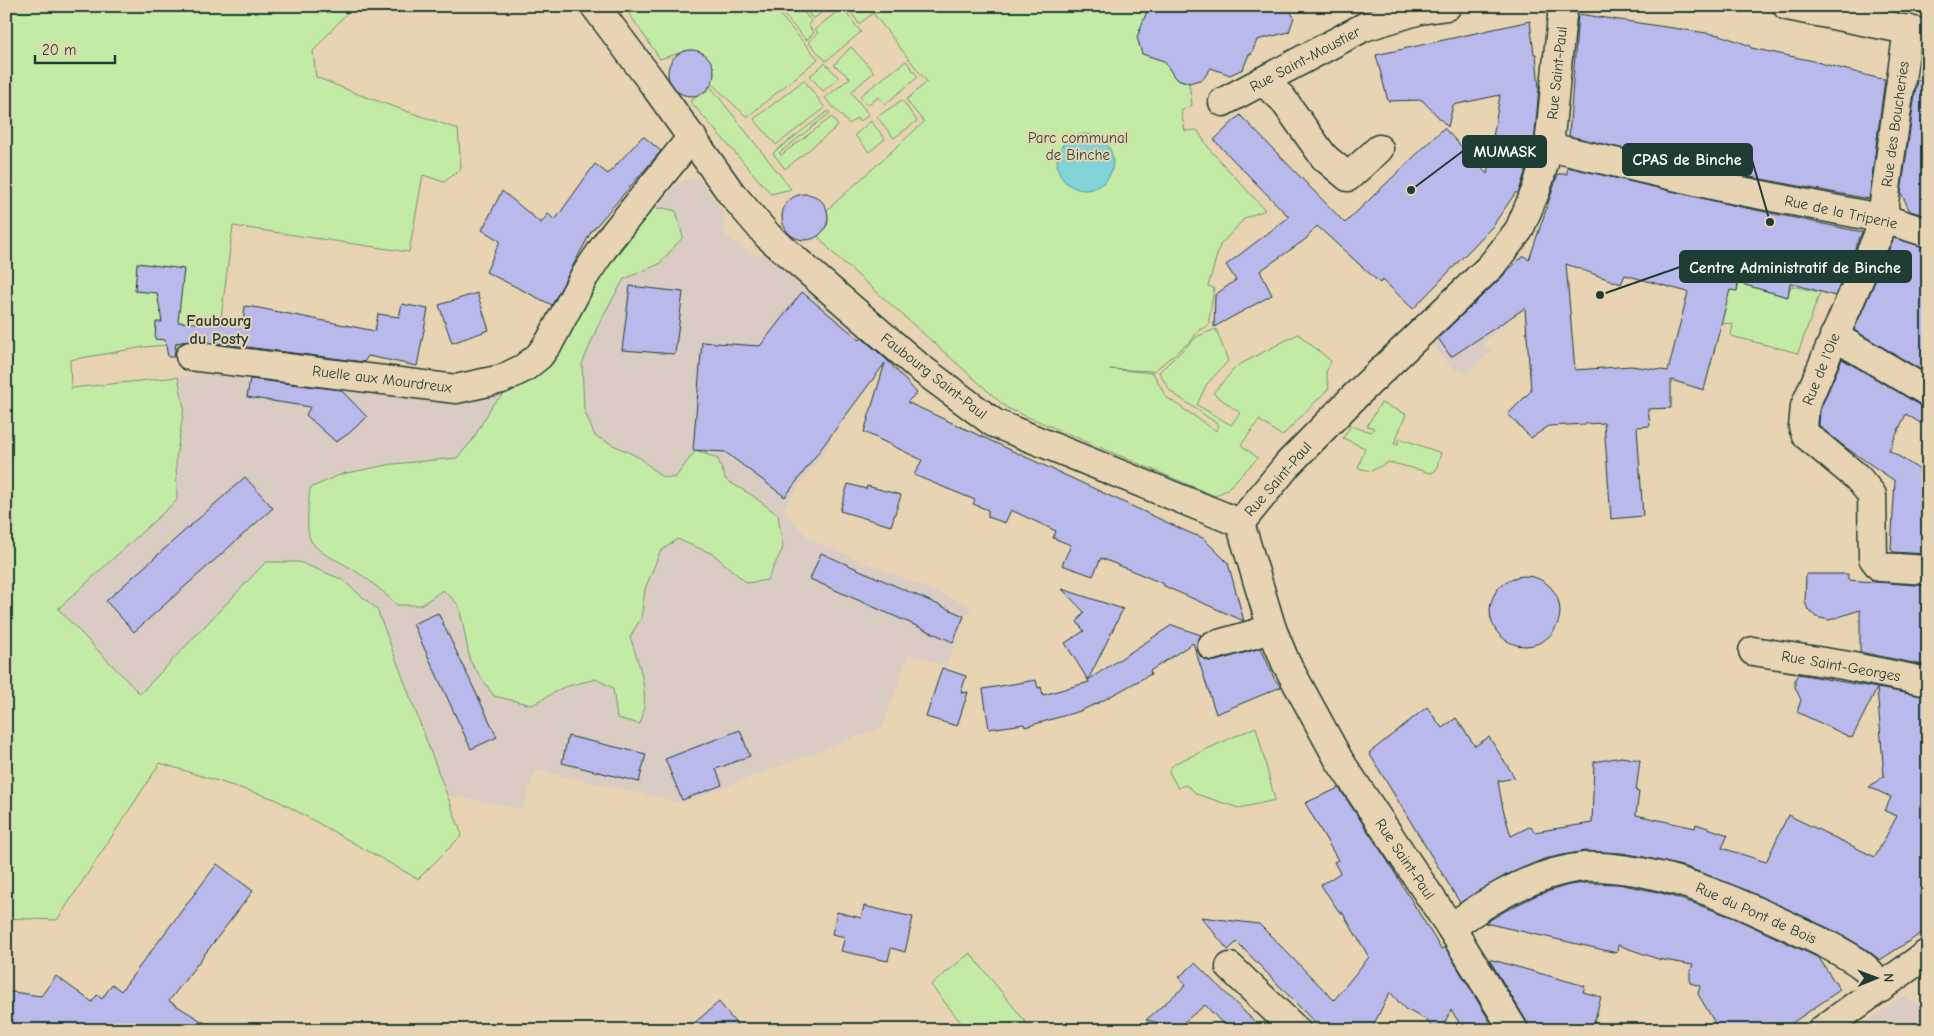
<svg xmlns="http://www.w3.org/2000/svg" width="1934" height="1036" font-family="'Comic Neue',sans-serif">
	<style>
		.built { fill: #daccc3 }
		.green { fill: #c4eba6; stroke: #72946d }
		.water { fill: #81d3d7; stroke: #5a9796 }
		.building { fill: #b9b9eb; stroke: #1f3d34; fill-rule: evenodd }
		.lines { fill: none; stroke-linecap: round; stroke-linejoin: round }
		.minor-casing { stroke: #1f3d34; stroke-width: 31 }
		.minor { stroke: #e8d4b2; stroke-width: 28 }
		.labels { text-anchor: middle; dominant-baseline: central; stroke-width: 4; stroke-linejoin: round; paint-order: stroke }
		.street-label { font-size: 15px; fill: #1f3d34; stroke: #e8d4b2 }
		.park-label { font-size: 15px; fill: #27463a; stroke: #e8d4b2 }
		.neighbourhood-label { font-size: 16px; font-weight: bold; fill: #1f3d34; stroke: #e8d4b2 }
		.leader { fill: none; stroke: #1f3d34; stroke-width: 2 }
		.callout-dot { fill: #1f3d34; stroke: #e8d4b2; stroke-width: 2 }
		.callout { fill: #1f3d34; stroke: #1f3d34; stroke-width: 2 }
		.callout-label { font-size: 16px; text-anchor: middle; font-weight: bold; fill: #fff }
	</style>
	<rect width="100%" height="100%" fill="#e8d4b2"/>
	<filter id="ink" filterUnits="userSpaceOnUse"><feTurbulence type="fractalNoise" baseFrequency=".02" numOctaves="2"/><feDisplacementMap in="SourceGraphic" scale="10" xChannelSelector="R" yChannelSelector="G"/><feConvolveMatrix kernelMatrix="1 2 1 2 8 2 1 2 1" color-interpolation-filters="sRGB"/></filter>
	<g filter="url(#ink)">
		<g class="built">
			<path d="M699,178l26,37 -1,18 28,22 16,-1 112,93 -48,49 -8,17 6,30 -47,66 26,30 162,67 -25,60 -38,-12 -25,73 -200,76 -147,-33 -13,39 -76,-14 -70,-186 -36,-30 -42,-17h-33l-126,133 -83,-86 120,-109 -1,-42 8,-50 -6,-31 39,-7 229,30 121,-62 35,-63 27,-35 19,-30 17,-19 23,-12z"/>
			<path d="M1476,296l27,30 -21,17 10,8 -27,23 -15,-7 -22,-30z"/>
			<path d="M1903,995l25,15v20h-60l-4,-6z"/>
		</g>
		<g class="green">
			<path d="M6,6h347l-40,45 3,26 44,18 98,34 3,40 -17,13 -21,-7 -14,77 -176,-26 -16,122 -30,-5 -43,4 -74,13 1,28 107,-11 6,31 -8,50 1,42 -119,109 82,85 126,-132h33l42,17 36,30 85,226 -44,44 -143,-80 -115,-36 -103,157 -51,-2z"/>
			<path d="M624,6h148l46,53 -71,58 -68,-64 -19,6z"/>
			<path d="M776,6h22l13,15 -3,4 6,8 -8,7z"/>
			<path d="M803,6h28l-18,13z"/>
			<path d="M847,6h302l17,46 2,14 7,12 14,5 3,22 -11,6 4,20 12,-1 14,21 54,59 -20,8 -25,27 -12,41 6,2 -6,38 -9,4 -7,10 -38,31 -45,-2 44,4 13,24 50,34 3,-6 -49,-34 -11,-19 39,-36 18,-7 12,32 -22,24 -9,20 34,20 9,-12 -27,-20 24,-27 61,-32 33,27 -5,11 3,16 -47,48 -23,-16 -18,25 17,13 -32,32 -11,6 -208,-88 -174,-155 -15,-17 10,-12 -1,-14 97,-88 -18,-22 21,-18 -54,-69 -14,11z"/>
			<path d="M842,8l19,24 -35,29 -18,-19 10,-9 -3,-4z"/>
			<path d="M851,47l23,25 -23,20 18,23 -10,7 -2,-4 -8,6 -24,-26 25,-20 -16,-13z"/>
			<path d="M906,61l12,16 -33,27 -6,-7 -12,8 -7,-9z"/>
			<path d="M825,63l14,15 -16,13 -13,-15z"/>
			<path d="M804,80l21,28 -49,37 -22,-26z"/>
			<path d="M710,86l81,103 -20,5 -81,-93 17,-10z"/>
			<path d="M902,100l15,21 -23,17 -17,-21z"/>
			<path d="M828,111l2,2 -51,40 2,2 51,-38 6,9 -53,43 -12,-16z"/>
			<path d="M871,121l14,18 -16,13 -14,-17z"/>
			<path d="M664,208l12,3 7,26 -24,27 -35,15 -24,42 -18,43 2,46 11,26 45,22 22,19 13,1 21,-28 22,9 8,21 27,16 25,19 5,33 -16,32 -20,3 -34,-29 -36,-15 -17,13 -15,37 -4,29 -11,19c9,27 21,58 10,87l-23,-6 -4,-30 -17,-9 -32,8 -32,18 -38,-9 -24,-35 -11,-56 -16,-15 -22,15h-24c-15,-15 -30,-27 -48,-38 -13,-8 -29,-12 -38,-26 -6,-10 -2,-40 -1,-53l32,-14 51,-10 64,-6 15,-17 21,-37 74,-66 35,-63 27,-35 19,-31z"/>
			<path d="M1739,283l48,14 4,-11 29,6 -22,61 -67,-17 2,-12 -11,-1 -22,-8 24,-27 13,3z"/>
			<path d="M1381,403l25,11 -12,30 4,1 1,-7 42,15 -5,17 -5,3 -42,-11 -18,9 -13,-3 7,-20 -22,-10 8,-12 20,6 3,-4 -7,-2z"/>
			<path d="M1256,727l19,73 -36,8 -43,-14 -4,-5 -7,-4 -7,3 -9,-16 2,-5 5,-4z"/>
			<path d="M970,953l62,77h-65l-36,-45z"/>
		</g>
		<circle class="water" cx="1085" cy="162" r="28"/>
		<g class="building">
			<path d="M1149,6h137l8,11 -5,15 -32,8 -6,15 -2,-1 -6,15 -13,6 -19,-7 -8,11 -14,4 -14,-5 -11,-17 -22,-7 -5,-17z"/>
			<path d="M1578,14l142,21 31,11v2l58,12 68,18 8,1 -16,120 -140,-26 -160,-37z"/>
			<path d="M1530,21l4,33h2l3,34 -5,56 -13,41 -3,9 -2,-2 -24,35 -79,82 -30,-29 -3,3 -63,-57 -11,13 -46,32 12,24 -58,32 1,-32 21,-15 -10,-15 63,-48 -75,-77 26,-25 105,108 99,-95 43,46 13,-79 -47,10 -5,22 -26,-27 -34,1 -12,-46z"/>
			<circle cx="691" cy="73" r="23"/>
			<path d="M1917,80l11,1v135l-18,-5 -9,-18z"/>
			<path d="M643,136l18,15 -70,81 -39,73 -66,-33 14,-31 -18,-11 20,-39 39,32 7,-9 7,6 40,-56 13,10z"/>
			<path d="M1567,167l155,36 140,29 -27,64 -45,-13 -2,14 -50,-14 -1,8 -7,-1 -26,100 -33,-10v28l-23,1 2,17 -13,1 6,89 -32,3 -7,-96 -55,3 -18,12 -23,-24 23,-23 -6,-83 -74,49 -13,-19 64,-61 8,-9 14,-12 5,4 29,-86h9zM1566,264l55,20 4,-9 63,17 -20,79 -37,-5 -56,4z"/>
			<circle cx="805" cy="217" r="23"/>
			<path d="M1894,238l34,10v126l-74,-44z"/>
			<path d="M137,263l47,6 -6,53 59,3 1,-4 5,1 2,-16 14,2 116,23 3,-17 21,3 3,-13 26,5 -11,57 -49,-10 -4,6 -172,-22 -16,3 -2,14h-6l-3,-17 -10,-1 1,-17h6l-5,-29 -22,-2z"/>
			<path d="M630,286l53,6 -8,62 -53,-4z"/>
			<path d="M802,292l58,48 2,-2 26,23 29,32 -10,9 283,131 13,5 25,25 16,58 -80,-35v-2l-63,-26 -8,18 -31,-11 9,-20 -18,-7 3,-7 -45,-21 -6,13 -17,-6v-7l-15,-6 2,-4 -61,-25 8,-15 -58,-28 21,-69 -100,134 -60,-45 -32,-2 9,-108 58,4z"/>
			<path d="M477,293l12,37 -37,13 -13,-38z"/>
			<path d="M1842,359l78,46 8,3v20l-22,-14 -17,36 39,25v79l-35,-2 -2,-3 4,-68 -50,-34 -26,-21 1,-16z"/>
			<path d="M250,379l91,11 26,27 -19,17 -12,8 -30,-27 4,-8 -63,-10z"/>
			<path d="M245,477l28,31 -139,124 -28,-31z"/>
			<path d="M848,484l18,5 1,-3 34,9 -10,31 -51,-15z"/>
			<path d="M821,553l143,63 -11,26 -143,-63z"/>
			<path d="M1806,574h42v6l80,6v80l-68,-14v-42l-31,10 -13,-3 -8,-7 -3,-8z"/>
			<circle cx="1525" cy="611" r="35"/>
			<path d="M1062,589l61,20 -35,71 -23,-37 19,-12 -7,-9 7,-10z"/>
			<path d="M438,613l59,124 -26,12 -58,-125z"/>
			<path d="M1172,625l29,10 -4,7v8l4,7 7,4h8l45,-13 13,30 7,9 -65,27 -23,-71 -43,28 1,3 -51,28 -20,9 -55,16 -1,-3 -35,5 -6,-40 53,-9 2,8 3,-1 2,8 46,-13 -1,-2z"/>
			<path d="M942,668l24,8 -5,17 7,-1 -11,34 -31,-9z"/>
			<path d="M1798,674l79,14 -25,50 -55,-26 4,-12 -6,-13v-8z"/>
			<path d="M1877,688l51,9v232l-48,31 -14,-11 -27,-16 -93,-43 -60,-23 -42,-10 -22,-4 -38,-2 -40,8 -38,16 -46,28 -91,-150 58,-46 15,21 14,-10 19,28 14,-9 26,41 -17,3 5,28 8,27 20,-10 3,6 58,-9 2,-61 27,-5 19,3 -4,31 3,1 -3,23 59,13 1,-4 32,11 -6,13 44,14 22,-47 87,42 22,-41 -12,-5 6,-14 -22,-10 15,-11z"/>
			<path d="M740,730l10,26 -34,13 6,16 -40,15 -17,-41z"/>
			<path d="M568,736l78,18 -7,28 -77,-19z"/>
			<path d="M1339,788l48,72 54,89 4,-2 50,83h-31l-13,-20 -10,20h-6l-10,-11 -20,-10 -15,-17 -19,38h-49l-85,-88 -9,8 -27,-33 58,7 75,76 35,-43 -27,-45 -2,1 -19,-28 19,-12 -6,-11 4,-2 -33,-57z"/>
			<path d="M217,864l36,27 -84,110 47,29h-187l-23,-9v-30l35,5 15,-20 36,26 5,-7 5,4 10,-15 9,7z"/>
			<path d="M1585,883l33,1 40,8 38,12 38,14 85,40 21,32 -58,40h-63l-21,-36 2,-8 -10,-3v-12l3,-6 -35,-6 -40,-14 -1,8 -132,-30 20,-12 32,-16 32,-10z"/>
			<path d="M864,906l49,11 -8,35 -14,-4 -3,13 -47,-10 4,-14 -13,-3 5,-22 24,6z"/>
			<path d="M1489,959l96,27 -2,6 18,5 -9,33h-62l-3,-8z"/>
			<path d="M1195,963l68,67h-34l-24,-25 -27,22 -32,-7 40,-35 -7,-8z"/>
			<path d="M719,1002l22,28h-55z"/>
		</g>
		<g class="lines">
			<defs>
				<g id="minor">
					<path d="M595,6l57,76 79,111 37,43 151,131 75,56 246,100"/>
					<path d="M1787,6l141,28"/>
					<path d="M1908,29l-24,174 1,16 -80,187 -2,21 3,8 52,43 14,17 1,63 7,9 48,3"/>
					<path d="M1262,81l20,17 42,59 24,20 31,-28"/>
					<path d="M1223,102l141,-75 56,-17 27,-4"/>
					<path d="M1549,147l177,41 159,31 43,14"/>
					<path d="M1834,336l94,56"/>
					<path d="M190,356l266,33 46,-10 22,-11 15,-12 11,-15 34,-64 24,-36 84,-104"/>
					<path d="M1240,523l49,-60 67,-68 135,-129 28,-36 17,-40 13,-43 14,-141"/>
					<path d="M1240,523l32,106 14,34 53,97 112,168 63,102"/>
					<path d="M1212,646l60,-17"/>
					<path d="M1753,651l90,14 85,17"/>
					<path d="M1451,928c38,-29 85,-56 133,-61 19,-1 38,2 57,5 56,11 105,34 156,58 20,10 50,23 67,37 6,5 11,14 17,21"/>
					<path d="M1230,967l66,63"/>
					<path d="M1822,1030l106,-77"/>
				</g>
			</defs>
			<use href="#minor" class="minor-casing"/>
			<use href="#minor" class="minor"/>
		</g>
	</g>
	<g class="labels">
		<g class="street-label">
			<text transform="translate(1305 59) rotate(-28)">Rue Saint-Moustier</text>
			<text transform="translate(1557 73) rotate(-84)">Rue Saint-Paul</text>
			<text transform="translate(1895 124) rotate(-82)">Rue des Boucheries</text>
			<text transform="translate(1841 212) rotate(12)">Rue de la Triperie</text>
			<text transform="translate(1821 369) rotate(-68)">Rue de l'Oie</text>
			<text transform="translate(934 376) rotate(38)">Faubourg Saint-Paul</text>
			<text transform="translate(382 379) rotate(7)">Ruelle aux Mourdreux</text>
			<text transform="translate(1278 479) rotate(-49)">Rue Saint-Paul</text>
			<text transform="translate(1841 666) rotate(10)">Rue Saint-Georges</text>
			<text transform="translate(1405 859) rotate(56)">Rue Saint-Paul</text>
			<text transform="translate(1756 913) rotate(24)">Rue du Pont de Bois</text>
		</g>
		<g class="park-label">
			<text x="1078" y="138">Parc communal<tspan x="1078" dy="17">de Binche</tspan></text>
		</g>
		<g class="neighbourhood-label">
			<text x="219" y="321">Faubourg<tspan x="219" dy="18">du Posty</tspan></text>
		</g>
	</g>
	<path class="leader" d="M1411 190L1463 151M1770 222L1752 160M1600 295L1680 267"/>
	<g class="callout-dot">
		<circle cx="1411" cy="190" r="5"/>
		<circle cx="1770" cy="222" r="5"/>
		<circle cx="1600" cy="295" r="5"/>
	</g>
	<g class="callout">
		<rect x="1463" y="136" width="83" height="31" rx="5"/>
		<rect x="1623" y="144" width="129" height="31" rx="5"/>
		<rect x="1680" y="251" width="231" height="31" rx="5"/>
	</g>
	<g class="callout-label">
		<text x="1505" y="157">MUMASK</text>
		<text x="1687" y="165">CPAS de Binche</text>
		<text x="1795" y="273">Centre Administratif de Binche</text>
	</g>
	<rect width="1934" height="1036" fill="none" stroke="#e8d4b2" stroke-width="25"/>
	<rect x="12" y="12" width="1909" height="1011" fill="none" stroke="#1f3d34" stroke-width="2" filter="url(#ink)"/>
	<g transform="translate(1876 978) rotate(89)" stroke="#e8d4b2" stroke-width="4" paint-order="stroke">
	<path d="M0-4L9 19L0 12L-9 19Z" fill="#1f3d34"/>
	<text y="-8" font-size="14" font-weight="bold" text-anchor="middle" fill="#1f3d34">N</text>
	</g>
	<path d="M35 55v8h80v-8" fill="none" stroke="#1f3d34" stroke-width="2.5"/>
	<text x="42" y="55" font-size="15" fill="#1f3d34" stroke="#e8d4b2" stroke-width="4" paint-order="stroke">20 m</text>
</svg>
